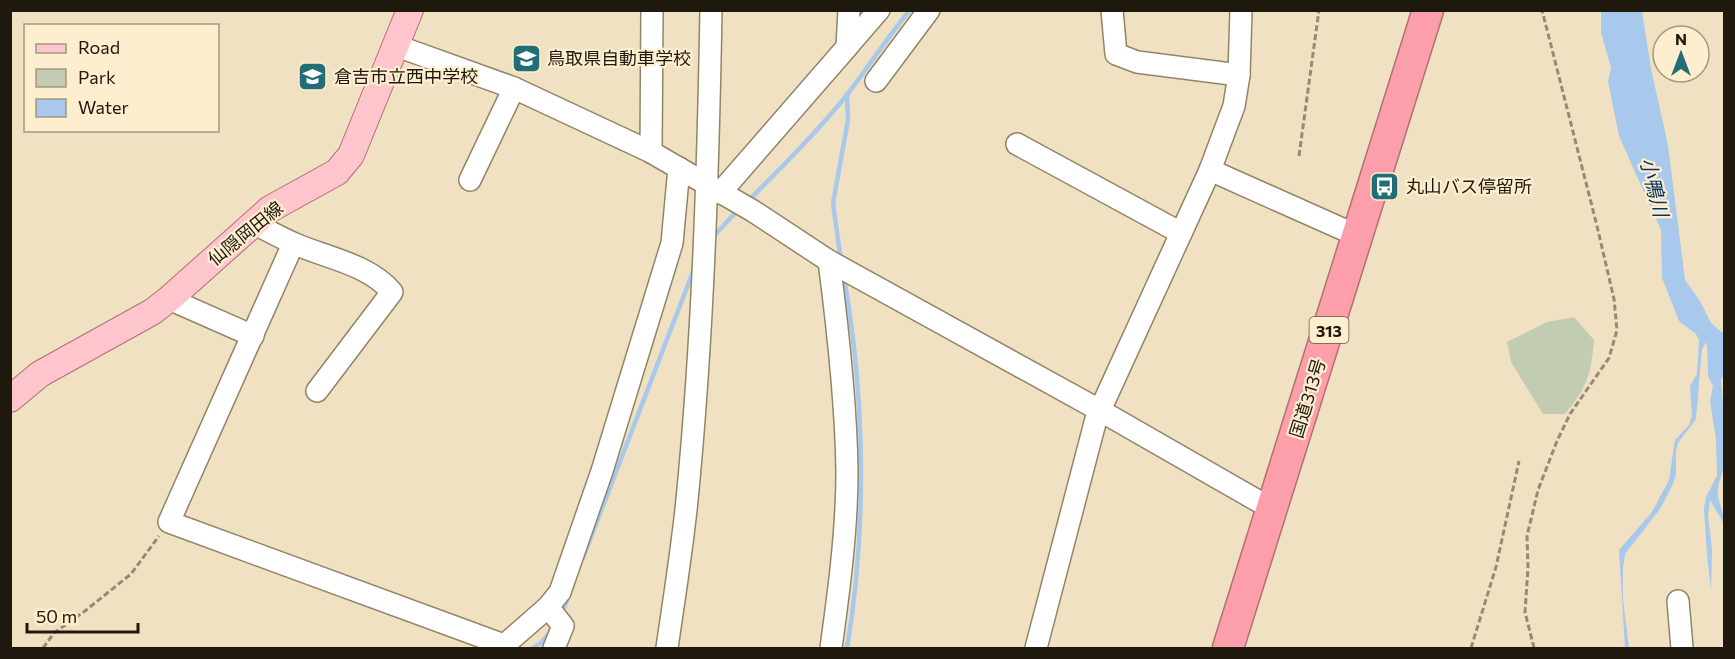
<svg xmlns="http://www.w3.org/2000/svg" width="1735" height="659" font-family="Commissioner,'Noto Sans JP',sans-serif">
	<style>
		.green { fill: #c1ccb2 }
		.water { fill: #a8c8ec }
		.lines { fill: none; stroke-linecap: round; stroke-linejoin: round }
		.stream { stroke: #a8c8ec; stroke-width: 4.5 }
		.minor-casing { stroke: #928467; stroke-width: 24 }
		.major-casing { stroke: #af7074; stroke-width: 28 }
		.highway-casing { stroke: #af7074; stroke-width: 33 }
		.path { stroke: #958a73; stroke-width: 3; stroke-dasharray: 6 3; stroke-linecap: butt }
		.minor { stroke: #fff; stroke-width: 21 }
		.major { stroke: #fec5cd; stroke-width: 26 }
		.highway { stroke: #fd9fab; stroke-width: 30 }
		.labels { text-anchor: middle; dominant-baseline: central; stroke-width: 4.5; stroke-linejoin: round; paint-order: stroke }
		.shield { fill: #fdeecf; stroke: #615847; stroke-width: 1.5 }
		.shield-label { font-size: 16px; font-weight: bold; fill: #1e180d }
		.poi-label { font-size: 18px; fill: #1e180d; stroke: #fdeecf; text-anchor: start }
		.street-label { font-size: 18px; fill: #1e180d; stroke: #fdeecf }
		.water-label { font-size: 20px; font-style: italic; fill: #04335f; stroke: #fdeecf }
	</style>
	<rect width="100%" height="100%" fill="#f0e1c2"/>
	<path class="green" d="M1574,317l20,23c-3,35 -7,47 -29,74h-22l-32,-52 -4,-20 40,-20z"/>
	<path class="water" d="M1601,11h41l9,58 17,76 17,135 15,21 11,22 13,11v44l-1,-2 -2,4c2,28 7,57 3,85 -1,8 -5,15 -6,23 -2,13 7,23 6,36l-14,-24 -2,16 4,33 -1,42 -4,-37 -3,-45 2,-12 11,-21 -1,-37 -6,-38 3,-15 -5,-10 -1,-33h-1l-4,6 -6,70 -18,24 -2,8v24l-4,11 -12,23 -35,45 -2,14v31l6,49h-4l-6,-98 33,-38 17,-32 6,-40 14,-15 3,-9 -2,-30 7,-12 2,-34 -3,-6 -17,-13 -17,-43 -1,-48 -42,-94 -11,-55 3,-13 -10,-36z"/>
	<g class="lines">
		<g class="stream">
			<path d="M747,202c34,-34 69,-69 100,-107 21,-28 40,-57 63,-85"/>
			<path d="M711,239l27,-29"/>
			<path d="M841,261l-8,-58 15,-83 -1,-26"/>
			<path d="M844,278c21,118 23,252 3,370"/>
			<path d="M583,558l111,-289"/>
			<path d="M562,614l6,-17"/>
			<path d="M533,648l9,-6 10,-13"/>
		</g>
		<defs>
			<g id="minor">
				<path d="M397,46l117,42 137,64 102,59 76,50 272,150 171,98"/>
				<path d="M847,47l32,-37"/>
				<path d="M1239,75l2,-65"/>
				<path d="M876,81l53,-71"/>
				<path d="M1017,144l164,89"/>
				<path d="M651,152l1,-142"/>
				<path d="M1210,170l148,66"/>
				<path d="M470,180l44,-92"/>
				<path d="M720,193l127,-146 2,-37"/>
				<path d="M253,223c14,7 28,15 42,21 32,14 73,20 97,48l-75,99"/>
				<path d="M293,244l-124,278 335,123"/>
				<path d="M829,261c9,69 17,139 18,210 0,59 -8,119 -16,177"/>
				<path d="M169,299l84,37"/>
				<path d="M1678,601l4,47"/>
				<path d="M548,607l15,19 -9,22"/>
				<path d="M501,648l47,-41 12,-15 42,-121 70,-228 7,-75"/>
				<path d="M667,648c7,-49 15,-98 20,-148 16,-163 21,-326 24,-490"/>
				<path d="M1036,648l60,-229 114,-249 24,-64 5,-31 -102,-13 -21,-8 -4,-44"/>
			</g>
			<path id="major" d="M10,399l30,-25 112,-62 17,-13 101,-90 67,-37 14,-17 59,-145"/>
			<path id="highway" d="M1228,648l200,-638"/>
		</defs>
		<use href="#minor" class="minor-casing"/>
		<use href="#major" class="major-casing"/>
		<use href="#highway" class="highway-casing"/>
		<g class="path">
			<path d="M1299,156l20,-146"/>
			<path d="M43,648l11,-15 31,-22 46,-37 28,-38"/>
			<path d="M1471,648l25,-81 23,-106"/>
			<path d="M1534,648l-9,-36 3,-44 -1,-32 11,-46 19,-49 13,-27 39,-56 8,-28 -3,-31 -17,-73 -55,-216"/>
		</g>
		<use href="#minor" class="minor"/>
		<use href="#major" class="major"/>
		<use href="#highway" class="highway"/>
	</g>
	<defs>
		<symbol id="school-square" viewBox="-11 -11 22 22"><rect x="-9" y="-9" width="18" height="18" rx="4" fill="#236d76" stroke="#fdeecf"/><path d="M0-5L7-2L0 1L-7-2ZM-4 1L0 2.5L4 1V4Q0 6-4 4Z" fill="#fff"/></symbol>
		<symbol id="bus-square" viewBox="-11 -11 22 22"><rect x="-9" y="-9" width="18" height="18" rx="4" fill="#236d76" stroke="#fdeecf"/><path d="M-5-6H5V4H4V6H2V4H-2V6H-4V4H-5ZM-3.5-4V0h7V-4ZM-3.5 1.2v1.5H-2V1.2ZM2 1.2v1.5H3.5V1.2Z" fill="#fff"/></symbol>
	</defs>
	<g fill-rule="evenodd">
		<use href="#school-square" x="510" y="42" width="33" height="33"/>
		<use href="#school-square" x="296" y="60" width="33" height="33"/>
		<use href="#bus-square" x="1368" y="170" width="33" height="33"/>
	</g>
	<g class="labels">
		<rect class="shield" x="1309.5" y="317" width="39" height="26" rx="4.5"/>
		<g class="shield-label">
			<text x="1329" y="330">313</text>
		</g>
		<g class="poi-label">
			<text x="547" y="58">鳥取県自動車学校</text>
			<text x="334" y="76">倉吉市立西中学校</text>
			<text x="1406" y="186">丸山バス停留所</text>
		</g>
		<g class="street-label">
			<text transform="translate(245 233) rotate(-39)">仙隠岡田線</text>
			<text transform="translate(1307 398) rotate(-73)">国道313号</text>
		</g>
		<g class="water-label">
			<text transform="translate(1655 187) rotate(76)">小鴨川</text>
		</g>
	</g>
	<rect width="1735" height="659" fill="none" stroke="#1e180d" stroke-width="24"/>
	<rect x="24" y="24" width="195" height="108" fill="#fdeecf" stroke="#a49881" stroke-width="1.5"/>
	<rect x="36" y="44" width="30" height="9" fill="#fec5cd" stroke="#a49881" stroke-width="1.5"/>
	<text x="78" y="54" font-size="18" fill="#1e180d">Road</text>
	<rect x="36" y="69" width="30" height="18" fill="#c1ccb2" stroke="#a49881" stroke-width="1.5"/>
	<text x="78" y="84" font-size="18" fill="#1e180d">Park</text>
	<rect x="36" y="99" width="30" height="18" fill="#a8c8ec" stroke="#a49881" stroke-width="1.5"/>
	<text x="78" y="114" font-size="18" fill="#1e180d">Water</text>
	<g transform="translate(1681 54)"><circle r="28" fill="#fdeecf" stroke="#a49881" stroke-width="1.5"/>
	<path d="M0-4.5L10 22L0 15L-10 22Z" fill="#236d76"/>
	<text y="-9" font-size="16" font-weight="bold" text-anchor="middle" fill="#1e180d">N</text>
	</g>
	<path d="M27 623v9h111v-9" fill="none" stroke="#1e180d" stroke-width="3"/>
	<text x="36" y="623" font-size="18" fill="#1e180d" stroke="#fdeecf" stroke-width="4.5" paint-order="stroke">50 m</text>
</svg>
